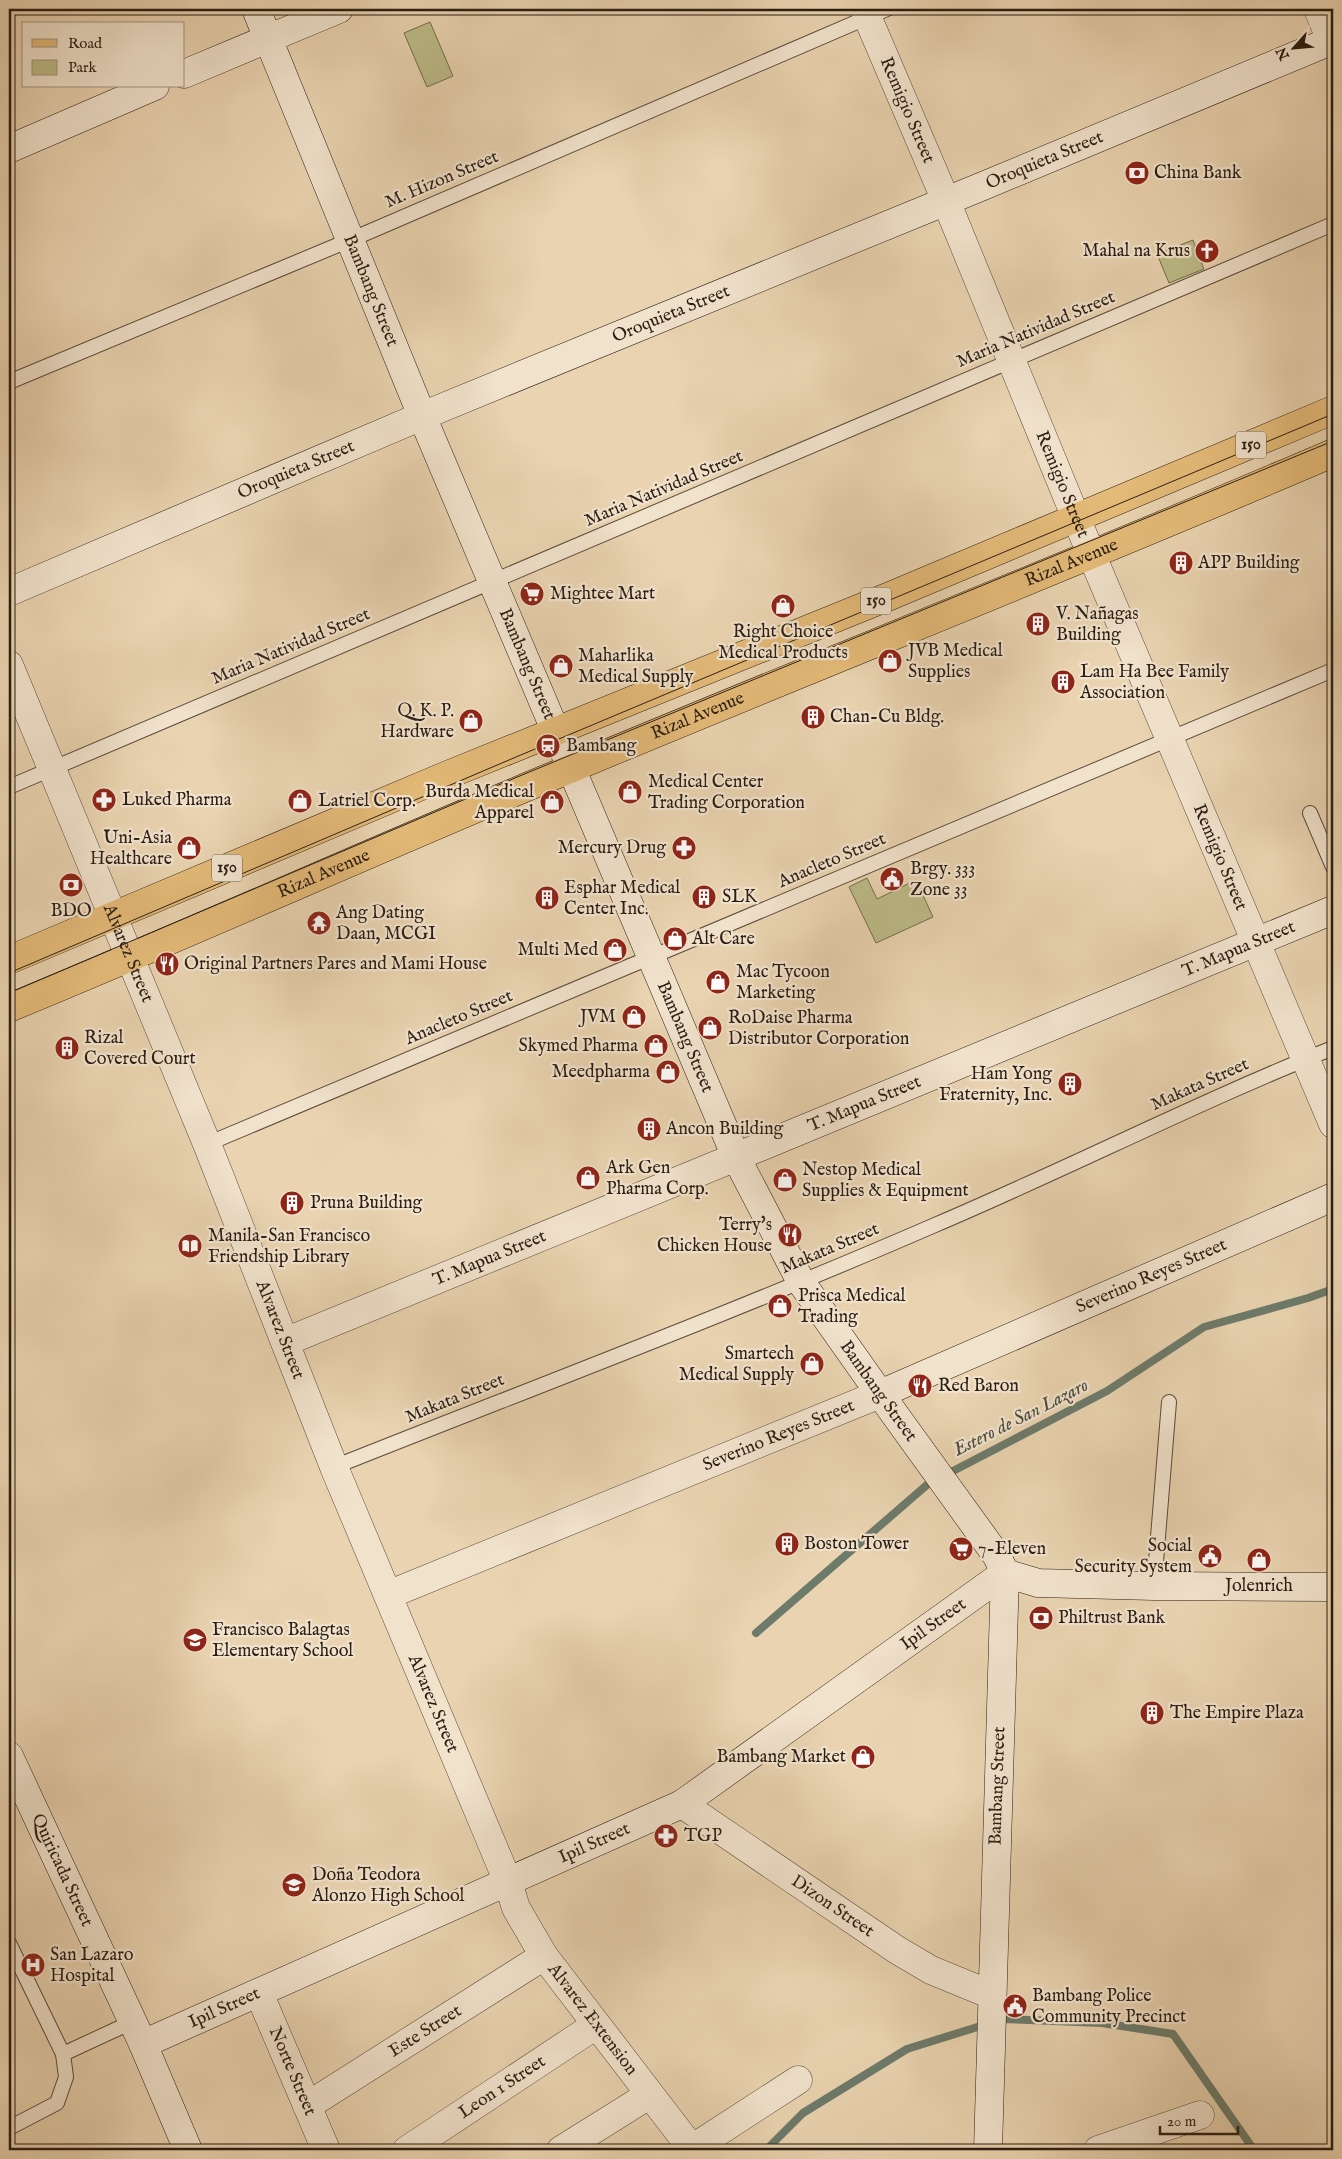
<svg xmlns="http://www.w3.org/2000/svg" width="1342" height="2159" font-family="'IM FELL English',serif">
	<style>
		.park { fill: #bcbb87; stroke: #736c4d }
		.lines { fill: none; stroke-linecap: round; stroke-linejoin: round }
		.stream { stroke: #6d7b6b; stroke-width: 8 }
		.lane-casing { stroke: #5a4a3a; stroke-width: 16 }
		.street-casing { stroke: #5a4a3a; stroke-width: 29 }
		.secondary-casing { stroke: #2a1d13; stroke-width: 29 }
		.primary-casing { stroke: #2a1d13; stroke-width: 29 }
		.lane { stroke: #f1e2cc; stroke-width: 14 }
		.street { stroke: #f1e2cc; stroke-width: 28 }
		.secondary { stroke: #f1e2cc; stroke-width: 28 }
		.primary { stroke: #e4ba78; stroke-width: 28 }
		.tram { stroke: #2a1d13; stroke-width: 1 }
		.labels { text-anchor: middle; dominant-baseline: central; stroke-width: 4.5; stroke-linejoin: round; paint-order: stroke }
		.shield { fill: #f1e2cc; stroke: #66584a; stroke-width: 1 }
		.shield-label { font-size: 16px; font-weight: bold; fill: #2a1d13 }
		.street-label { font-size: 18px; fill: #2a1d13; stroke: #f1e2cc }
		.poi-label { font-size: 18px; fill: #2a1d13; stroke: #f1e2cc; text-anchor: start }
		.water-label { font-size: 19px; font-style: italic; fill: #4b4c3f; stroke: #f1e2cc }
	</style>
	<rect width="100%" height="100%" fill="#e9d3b0"/>
	<filter id="stains"><feTurbulence type="fractalNoise" baseFrequency=".004" numOctaves="4"/><feColorMatrix values="0 0 0 0 .2 0 0 0 0 .09 0 0 0 0 .02 0 0 0 .5 -.17"/></filter>
	<radialGradient id="worn" r=".72"><stop offset=".6" stop-color="#630" stop-opacity="0"/><stop offset="1" stop-color="#630" stop-opacity=".3"/></radialGradient>
	<g class="park">
		<path d="M430,22l23,54 -26,11 -23,-54z"/>
		<path d="M1193,240l11,29 -35,14 -12,-29z"/>
		<path d="M867,878l10,21 39,-19 17,37 -57,26 -27,-56z"/>
	</g>
	<g class="lines">
		<g class="stream">
			<path d="M756,1633l172,-149 179,-93 97,-64 104,-29 25,-9"/>
			<path d="M998,2021l6,-2 98,4 71,11 81,116"/>
			<path d="M766,2150l37,-37 104,-64 80,-25"/>
		</g>
		<defs>
			<g id="lane">
				<path d="M9,382l341,-142 537,-231"/>
				<path d="M9,787l1324,-563"/>
				<path d="M1310,813l23,54"/>
				<path d="M207,1144l1126,-474"/>
				<path d="M334,1467c201,-80 403,-156 601,-242 134,-57 263,-123 398,-177"/>
				<path d="M1154,1586l15,-184"/>
				<path d="M9,1943l54,111 3,23 -9,26 -48,25"/>
				<path d="M63,2054l69,-32"/>
			</g>
			<g id="street">
				<path id="s1" d="M864,9l82,192 130,317 257,606"/>
				<path d="M1318,9l15,36"/>
				<path id="s2" d="M9,665l198,479 127,323 174,415 8,26 28,48 148,193"/>
				<path id="s3" d="M285,1342l451,-185"/>
				<path id="s4" d="M388,1595l492,-201"/>
				<path id="s5" d="M682,1804l215,146 34,20 61,25"/>
				<path id="s6" d="M259,1993l67,157"/>
				<path id="s7" d="M307,2106l237,-150"/>
				<path id="s8" d="M407,2150l189,-125"/>
				<path d="M561,2150l88,-55"/>
				<path d="M690,2150l108,-70"/>
				<path d="M1098,2150l102,-35"/>
			</g>
			<g id="secondary">
				<path id="s9" d="M256,9l166,407 314,741 65,125 79,112 117,162 8,17 -17,577"/>
				<path d="M184,74l155,-65"/>
				<path d="M9,149l146,-63"/>
				<path id="s10" d="M9,592l413,-176 561,-230 350,-146"/>
				<path id="s11" d="M736,1157l597,-247"/>
				<path id="s12" d="M880,1394l453,-197"/>
				<path d="M1005,1573l33,10 116,3 179,1"/>
				<path id="s13" d="M9,1756l134,288 45,106"/>
				<path id="s14" d="M143,2044l539,-240 323,-231"/>
			</g>
			<g id="primary">
				<path d="M9,960l436,-184 445,-180 443,-186"/>
				<path id="s15" d="M9,1008c182,-75 362,-156 544,-232 260,-109 522,-212 780,-323"/>
			</g>
		</defs>
		<use href="#lane" class="lane-casing"/>
		<use href="#street" class="street-casing"/>
		<use href="#secondary" class="secondary-casing"/>
		<use href="#primary" class="primary-casing"/>
		<use href="#lane" class="lane"/>
		<use href="#street" class="street"/>
		<use href="#secondary" class="secondary"/>
		<use href="#primary" class="primary"/>
		<g class="tram">
			<path d="M9,973l507,-216 817,-343"/>
			<path d="M9,993l513,-218 811,-334"/>
		</g>
	</g>
	<defs>
		<symbol id="bank-disc" viewBox="-11 -11 22 22"><circle r="9.5" fill="#8f2418" stroke="#f1e2cc"/><path d="M-6-4H6V4H-6ZM0-2.3a2.3 2.3 0 1 0 0 4.6a2.3 2.3 0 1 0 0-4.6Z" fill="#fff"/></symbol>
		<symbol id="church-disc" viewBox="-11 -11 22 22"><circle r="9.5" fill="#8f2418" stroke="#f1e2cc"/><path d="M-1.2-6h2.4v3.5h3.3v2.4h-3.3V6h-2.4V-.1h-3.3v-2.4h3.3Z" fill="#fff"/></symbol>
		<symbol id="building-disc" viewBox="-11 -11 22 22"><circle r="9.5" fill="#8f2418" stroke="#f1e2cc"/><path d="M-4-6H4V6H1V3H-1V6H-4ZM-2.5-4.3h1.7v1.8h-1.7ZM.8-4.3h1.7v1.8H.8ZM-2.5-1h1.7V.8h-1.7ZM.8-1h1.7V.8H.8Z" fill="#fff"/></symbol>
		<symbol id="supermarket-disc" viewBox="-11 -11 22 22"><circle r="9.5" fill="#8f2418" stroke="#f1e2cc"/><path d="M-6-5.5h2.5l.6 2H6L4.5 2H-2.5L-4.4-4H-6ZM-1.5 3.2a1.3 1.3 0 1 0 .1 0ZM3 3.2a1.3 1.3 0 1 0 .1 0Z" fill="#fff"/></symbol>
		<symbol id="shop-disc" viewBox="-11 -11 22 22"><circle r="9.5" fill="#8f2418" stroke="#f1e2cc"/><path d="M-5-2.5h2.3a2.7 3.5 0 0 1 5.4 0H5L5.5 6h-11ZM-1.5-2.5h3a1.5 2.3 0 0 0-3 0Z" fill="#fff"/></symbol>
		<symbol id="station-disc" viewBox="-11 -11 22 22"><circle r="9.5" fill="#8f2418" stroke="#f1e2cc"/><path d="M-3-6H3Q5-6 5-4V2Q5 4 3 4L4.5 6H3L1.5 4h-3L-3 6H-4.5L-3 4Q-5 4-5 2V-4Q-5-6-3-6ZM-3.5-4v3h7v-3ZM-3.5 1v1.5H-2V1ZM2 1v1.5H3.5V1Z" fill="#fff"/></symbol>
		<symbol id="pharmacy-disc" viewBox="-11 -11 22 22"><circle r="9.5" fill="#8f2418" stroke="#f1e2cc"/><path d="M-2-6h4v4h4v4h-4v4h-4v-4h-4v-4h4Z" fill="#fff"/></symbol>
		<symbol id="civic-disc" viewBox="-11 -11 22 22"><circle r="9.5" fill="#8f2418" stroke="#f1e2cc"/><path d="M-.6-6.5H3V-4.5H.6V-3L4-1V1h2V6H-6V1h2V-1L-.6-3ZM-1.2 2.5V6h2.4V2.5Z" fill="#fff"/></symbol>
		<symbol id="temple-disc" viewBox="-11 -11 22 22"><circle r="9.5" fill="#8f2418" stroke="#f1e2cc"/><path d="M0-6L5-2H3V0L6.5 2.5H4V6H1.5V3h-3V6H-4V2.5H-6.5L-3 0V-2H-5Z" fill="#fff"/></symbol>
		<symbol id="restaurant-disc" viewBox="-11 -11 22 22"><circle r="9.5" fill="#8f2418" stroke="#f1e2cc"/><path d="M-5-6h1v4h1v-4h1v4h1v-4h1v5L-1.5 .5V6h-2V.5L-5-1ZM5-6V6H3V1.5H1.5Q1.5-4 5-6Z" fill="#fff"/></symbol>
		<symbol id="library-disc" viewBox="-11 -11 22 22"><circle r="9.5" fill="#8f2418" stroke="#f1e2cc"/><path d="M-6-4Q-3-5.5-.7-3.5V5Q-3 3-6 4ZM6-4Q3-5.5 .7-3.5V5Q3 3 6 4Z" fill="#fff"/></symbol>
		<symbol id="school-disc" viewBox="-11 -11 22 22"><circle r="9.5" fill="#8f2418" stroke="#f1e2cc"/><path d="M0-5L7-2L0 1L-7-2ZM-4 1L0 2.5L4 1V4Q0 6-4 4Z" fill="#fff"/></symbol>
		<symbol id="hospital-disc" viewBox="-11 -11 22 22"><circle r="9.5" fill="#8f2418" stroke="#f1e2cc"/><path d="M-5-5h3v3.5h4V-5h3V5h-3V1.5h-4V5h-3Z" fill="#fff"/></symbol>
	</defs>
	<g fill-rule="evenodd">
		<use href="#bank-disc" x="1123" y="159" width="28" height="28"/>
		<use href="#church-disc" x="1193" y="237" width="28" height="28"/>
		<use href="#building-disc" x="1167" y="549" width="28" height="28"/>
		<use href="#supermarket-disc" x="518" y="580" width="28" height="28"/>
		<use href="#shop-disc" x="769" y="592" width="28" height="28"/>
		<use href="#building-disc" x="1024" y="610" width="28" height="28"/>
		<use href="#shop-disc" x="876" y="647" width="28" height="28"/>
		<use href="#shop-disc" x="547" y="652" width="28" height="28"/>
		<use href="#building-disc" x="1049" y="668" width="28" height="28"/>
		<use href="#building-disc" x="799" y="703" width="28" height="28"/>
		<use href="#shop-disc" x="457" y="707" width="28" height="28"/>
		<use href="#station-disc" x="534" y="732" width="28" height="28"/>
		<use href="#shop-disc" x="616" y="778" width="28" height="28"/>
		<use href="#pharmacy-disc" x="90" y="786" width="28" height="28"/>
		<use href="#shop-disc" x="286" y="787" width="28" height="28"/>
		<use href="#shop-disc" x="538" y="788" width="28" height="28"/>
		<use href="#shop-disc" x="175" y="834" width="28" height="28"/>
		<use href="#pharmacy-disc" x="670" y="834" width="28" height="28"/>
		<use href="#civic-disc" x="878" y="865" width="28" height="28"/>
		<use href="#bank-disc" x="57" y="871" width="28" height="28"/>
		<use href="#building-disc" x="690" y="883" width="28" height="28"/>
		<use href="#building-disc" x="533" y="884" width="28" height="28"/>
		<use href="#temple-disc" x="305" y="909" width="28" height="28"/>
		<use href="#shop-disc" x="661" y="925" width="28" height="28"/>
		<use href="#shop-disc" x="601" y="936" width="28" height="28"/>
		<use href="#restaurant-disc" x="153" y="950" width="28" height="28"/>
		<use href="#shop-disc" x="704" y="968" width="28" height="28"/>
		<use href="#shop-disc" x="620" y="1003" width="28" height="28"/>
		<use href="#shop-disc" x="696" y="1014" width="28" height="28"/>
		<use href="#shop-disc" x="642" y="1032" width="28" height="28"/>
		<use href="#building-disc" x="53" y="1034" width="28" height="28"/>
		<use href="#shop-disc" x="654" y="1058" width="28" height="28"/>
		<use href="#building-disc" x="1056" y="1070" width="28" height="28"/>
		<use href="#building-disc" x="635" y="1115" width="28" height="28"/>
		<use href="#shop-disc" x="574" y="1164" width="28" height="28"/>
		<use href="#shop-disc" x="771" y="1166" width="28" height="28"/>
		<use href="#building-disc" x="278" y="1189" width="28" height="28"/>
		<use href="#restaurant-disc" x="776" y="1221" width="28" height="28"/>
		<use href="#library-disc" x="176" y="1232" width="28" height="28"/>
		<use href="#shop-disc" x="766" y="1292" width="28" height="28"/>
		<use href="#shop-disc" x="798" y="1350" width="28" height="28"/>
		<use href="#restaurant-disc" x="906" y="1372" width="28" height="28"/>
		<use href="#building-disc" x="773" y="1530" width="28" height="28"/>
		<use href="#supermarket-disc" x="947" y="1535" width="28" height="28"/>
		<use href="#civic-disc" x="1196" y="1542" width="28" height="28"/>
		<use href="#shop-disc" x="1245" y="1546" width="28" height="28"/>
		<use href="#bank-disc" x="1027" y="1604" width="28" height="28"/>
		<use href="#school-disc" x="181" y="1626" width="28" height="28"/>
		<use href="#building-disc" x="1138" y="1699" width="28" height="28"/>
		<use href="#shop-disc" x="849" y="1743" width="28" height="28"/>
		<use href="#pharmacy-disc" x="652" y="1822" width="28" height="28"/>
		<use href="#school-disc" x="280" y="1871" width="28" height="28"/>
		<use href="#hospital-disc" x="19" y="1951" width="28" height="28"/>
		<use href="#civic-disc" x="1001" y="1992" width="28" height="28"/>
	</g>
	<g class="labels">
		<g class="shield">
			<rect x="1236" y="431.5" width="30" height="27" rx="4"/>
			<rect x="861" y="587.5" width="30" height="27" rx="4"/>
			<rect x="212" y="854.5" width="30" height="27" rx="4"/>
		</g>
		<g class="shield-label">
			<text x="1251" y="445">150</text>
			<text x="876" y="601">150</text>
			<text x="227" y="868">150</text>
		</g>
		<g class="street-label">
			<text stroke="none"><textPath href="#s1" startOffset="110">Remigio Street</textPath></text>
			<text stroke="none"><textPath href="#s10" startOffset="1122">Oroquieta Street</textPath></text>
			<text transform="translate(442 180) rotate(-23)">M. Hizon Street</text>
			<text stroke="none"><textPath href="#s9" startOffset="304">Bambang Street</textPath></text>
			<text stroke="none"><textPath href="#s10" startOffset="718">Oroquieta Street</textPath></text>
			<text transform="translate(1036 330) rotate(-23)">Maria Natividad Street</text>
			<text stroke="none"><textPath href="#s10" startOffset="312">Oroquieta Street</textPath></text>
			<text stroke="none"><textPath href="#s1" startOffset="515">Remigio Street</textPath></text>
			<text transform="translate(664 489) rotate(-23)">Maria Natividad Street</text>
			<text stroke="none"><textPath href="#s15" startOffset="1152">Rizal Avenue</textPath></text>
			<text transform="translate(291 647) rotate(-23)">Maria Natividad Street</text>
			<text stroke="none"><textPath href="#s9" startOffset="709">Bambang Street</textPath></text>
			<text stroke="none"><textPath href="#s15" startOffset="748">Rizal Avenue</textPath></text>
			<text stroke="none"><textPath href="#s1" startOffset="920">Remigio Street</textPath></text>
			<text transform="translate(832 861) rotate(-23)">Anacleto Street</text>
			<text stroke="none"><textPath href="#s15" startOffset="342">Rizal Avenue</textPath></text>
			<text stroke="none"><textPath href="#s11" startOffset="544">T. Mapua Street</textPath></text>
			<text stroke="none"><textPath href="#s2" startOffset="312">Alvarez Street</textPath></text>
			<text transform="translate(459 1018) rotate(-23)">Anacleto Street</text>
			<text stroke="none"><textPath href="#s9" startOffset="1114">Bambang Street</textPath></text>
			<text transform="translate(1200 1085) rotate(-24)">Makata Street</text>
			<text stroke="none"><textPath href="#s11" startOffset="139">T. Mapua Street</textPath></text>
			<text transform="translate(830 1249) rotate(-23)">Makata Street</text>
			<text stroke="none"><textPath href="#s3" startOffset="221">T. Mapua Street</textPath></text>
			<text stroke="none"><textPath href="#s12" startOffset="296">Severino Reyes Street</textPath></text>
			<text stroke="none"><textPath href="#s2" startOffset="718">Alvarez Street</textPath></text>
			<text stroke="none"><textPath href="#s9" startOffset="1519">Bambang Street</textPath></text>
			<text transform="translate(455 1399) rotate(-22)">Makata Street</text>
			<text stroke="none"><textPath href="#s4" startOffset="422">Severino Reyes Street</textPath></text>
			<text stroke="none"><textPath href="#s14" startOffset="899">Ipil Street</textPath></text>
			<text stroke="none"><textPath href="#s2" startOffset="1122">Alvarez Street</textPath></text>
			<text transform="translate(998 1786) rotate(-88)">Bambang Street</text>
			<text stroke="none"><textPath href="#s14" startOffset="494">Ipil Street</textPath></text>
			<text stroke="none"><textPath href="#s13" startOffset="126">Quiricada Street</textPath></text>
			<text stroke="none"><textPath href="#s5" startOffset="182">Dizon Street</textPath></text>
			<text stroke="none"><textPath href="#s14" startOffset="89">Ipil Street</textPath></text>
			<text stroke="none"><textPath href="#s2" startOffset="1478">Alvarez Extension</textPath></text>
			<text stroke="none"><textPath href="#s7" startOffset="140">Este Street</textPath></text>
			<text stroke="none"><textPath href="#s6" startOffset="85">Norte Street</textPath></text>
			<text stroke="none"><textPath href="#s8" startOffset="114">Leon 1 Street</textPath></text>
		</g>
		<g class="poi-label">
			<text x="1154" y="173">China Bank</text>
			<text x="1190" y="251" text-anchor="end">Mahal na Krus</text>
			<text x="1198" y="563">APP Building</text>
			<text x="550" y="594">Mightee Mart</text>
			<text x="1056" y="614">V. Nañagas<tspan x="1056" dy="21">Building</tspan></text>
			<text x="783" y="632" text-anchor="middle">Right Choice<tspan x="783" dy="21">Medical Products</tspan></text>
			<text x="908" y="651">JVB Medical<tspan x="908" dy="21">Supplies</tspan></text>
			<text x="578" y="656">Maharlika<tspan x="578" dy="21">Medical Supply</tspan></text>
			<text x="1080" y="672">Lam Ha Bee Family<tspan x="1080" dy="21">Association</tspan></text>
			<text x="454" y="711" text-anchor="end">Q. K. P.<tspan x="454" dy="21">Hardware</tspan></text>
			<text x="830" y="717">Chan-Cu Bldg.</text>
			<text x="566" y="746">Bambang</text>
			<text x="648" y="782">Medical Center<tspan x="648" dy="21">Trading Corporation</tspan></text>
			<text x="534" y="792" text-anchor="end">Burda Medical<tspan x="534" dy="21">Apparel</tspan></text>
			<text x="122" y="800">Luked Pharma</text>
			<text x="318" y="801">Latriel Corp.</text>
			<text x="172" y="838" text-anchor="end">Uni-Asia<tspan x="172" dy="21">Healthcare</tspan></text>
			<text x="666" y="848" text-anchor="end">Mercury Drug</text>
			<text x="910" y="869">Brgy. 333<tspan x="910" dy="21">Zone 33</tspan></text>
			<text x="564" y="888">Esphar Medical<tspan x="564" dy="21">Center Inc.</tspan></text>
			<text x="722" y="897">SLK</text>
			<text x="71" y="911" text-anchor="middle">BDO</text>
			<text x="336" y="913">Ang Dating<tspan x="336" dy="21">Daan, MCGI</tspan></text>
			<text x="692" y="939">Alt Care</text>
			<text x="598" y="950" text-anchor="end">Multi Med</text>
			<text x="184" y="964">Original Partners Pares and Mami House</text>
			<text x="736" y="972">Mac Tycoon<tspan x="736" dy="21">Marketing</tspan></text>
			<text x="616" y="1017" text-anchor="end">JVM</text>
			<text x="728" y="1018">RoDaise Pharma<tspan x="728" dy="21">Distributor Corporation</tspan></text>
			<text x="84" y="1038">Rizal<tspan x="84" dy="21">Covered Court</tspan></text>
			<text x="638" y="1046" text-anchor="end">Skymed Pharma</text>
			<text x="650" y="1072" text-anchor="end">Meedpharma</text>
			<text x="1052" y="1074" text-anchor="end">Ham Yong<tspan x="1052" dy="21">Fraternity, Inc.</tspan></text>
			<text x="666" y="1129">Ancon Building</text>
			<text x="606" y="1168">Ark Gen<tspan x="606" dy="21">Pharma Corp.</tspan></text>
			<text x="802" y="1170">Nestop Medical<tspan x="802" dy="21">Supplies &amp; Equipment</tspan></text>
			<text x="310" y="1203">Pruna Building</text>
			<text x="772" y="1225" text-anchor="end">Terry's<tspan x="772" dy="21">Chicken House</tspan></text>
			<text x="208" y="1236">Manila-San Francisco<tspan x="208" dy="21">Friendship Library</tspan></text>
			<text x="798" y="1296">Prisca Medical<tspan x="798" dy="21">Trading</tspan></text>
			<text x="794" y="1354" text-anchor="end">Smartech<tspan x="794" dy="21">Medical Supply</tspan></text>
			<text x="938" y="1386">Red Baron</text>
			<text x="804" y="1544">Boston Tower</text>
			<text x="1192" y="1546" text-anchor="end">Social<tspan x="1192" dy="21">Security System</tspan></text>
			<text x="978" y="1549">7-Eleven</text>
			<text x="1259" y="1586" text-anchor="middle">Jolenrich</text>
			<text x="1058" y="1618">Philtrust Bank</text>
			<text x="212" y="1630">Francisco Balagtas<tspan x="212" dy="21">Elementary School</tspan></text>
			<text x="1170" y="1713">The Empire Plaza</text>
			<text x="846" y="1757" text-anchor="end">Bambang Market</text>
			<text x="684" y="1836">TGP</text>
			<text x="312" y="1875">Doña Teodora<tspan x="312" dy="21">Alonzo High School</tspan></text>
			<text x="50" y="1955">San Lazaro<tspan x="50" dy="21">Hospital</tspan></text>
			<text x="1032" y="1996">Bambang Police<tspan x="1032" dy="21">Community Precinct</tspan></text>
		</g>
		<g class="water-label">
			<text transform="translate(1021 1418) rotate(-27)">Estero de San Lazaro</text>
		</g>
	</g>
	<rect width="1342" height="2159" fill="none" stroke="#e9d3b0" stroke-width="30"/>
	<rect x="10" y="10" width="1322" height="2139" fill="none" stroke="#2a1d13" stroke-width="2.5"/>
	<rect x="15" y="15" width="1312" height="2129" fill="none" stroke="#2a1d13"/>
	<rect x="22" y="22" width="162" height="65" fill="#f1e2cc" stroke="#a19382"/>
	<rect x="32" y="39" width="25" height="8" fill="#e4ba78" stroke="#a19382"/>
	<text x="68" y="48" font-size="15" fill="#2a1d13">Road</text>
	<rect x="32" y="60" width="25" height="15" fill="#bcbb87" stroke="#a19382"/>
	<text x="68" y="72" font-size="15" fill="#2a1d13">Park</text>
	<g transform="translate(1294 48) rotate(243)" stroke="#f1e2cc" stroke-width="4" paint-order="stroke">
	<path d="M0-4L9 19L0 12L-9 19Z" fill="#2a1d13"/>
	<text y="-8" font-size="14" font-weight="bold" text-anchor="middle" fill="#2a1d13">N</text>
	</g>
	<path d="M1160 2126v8h78v-8" fill="none" stroke="#2a1d13" stroke-width="2.5"/>
	<text x="1167" y="2126" font-size="15" fill="#2a1d13" stroke="#f1e2cc" stroke-width="4" paint-order="stroke">20 m</text>
	<rect width="100%" height="100%" filter="url(#stains)"/>
	<rect width="100%" height="100%" fill="url(#worn)"/>
</svg>
